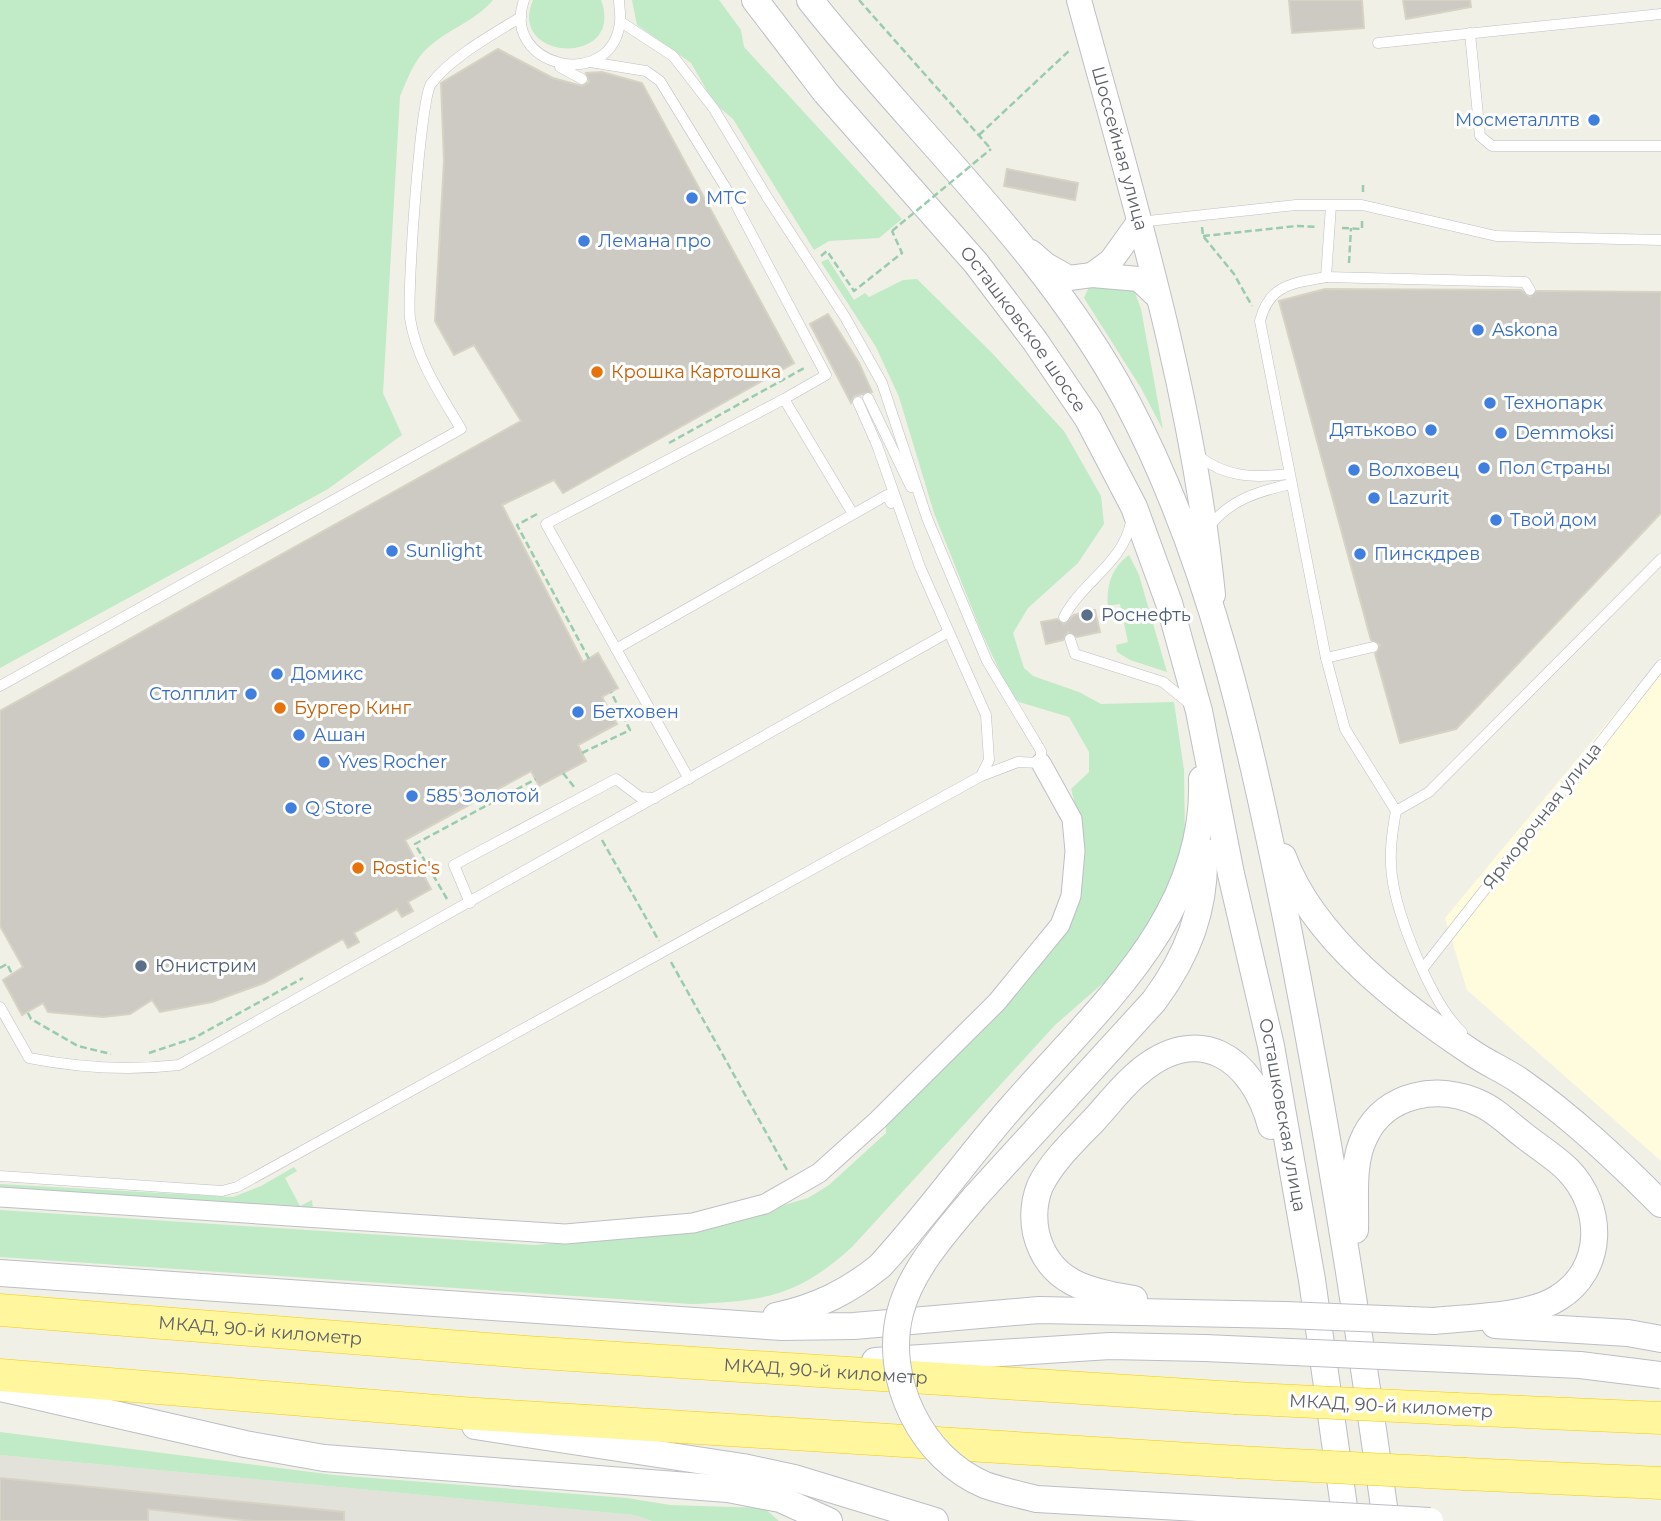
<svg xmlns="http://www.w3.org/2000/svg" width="1661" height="1521" font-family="Montserrat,sans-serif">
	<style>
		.commercial { fill: #fffbdd }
		.industrial { fill: #e2e1da }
		.green { fill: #c1eac6 }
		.building { fill: #cccac3; stroke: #d7d3c4; stroke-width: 2 }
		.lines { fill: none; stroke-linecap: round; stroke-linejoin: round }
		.service-casing { stroke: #bebfc6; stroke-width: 11 }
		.minor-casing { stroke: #bebfc6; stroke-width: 21 }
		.tertiary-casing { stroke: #bebfc6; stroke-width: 26 }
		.secondary-casing { stroke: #bbbec5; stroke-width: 28 }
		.trunk-casing { stroke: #f7ca00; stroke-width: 33 }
		.path { stroke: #99ccaf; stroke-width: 2.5; stroke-dasharray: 7 3.5; stroke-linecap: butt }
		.service { stroke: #fff; stroke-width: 10 }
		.minor { stroke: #fff; stroke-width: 19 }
		.tertiary { stroke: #fff; stroke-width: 24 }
		.secondary { stroke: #fff; stroke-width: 26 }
		.trunk { stroke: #fff69e; stroke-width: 32 }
		.secondary-bridge-casing { stroke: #bbbec5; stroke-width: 28; stroke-linecap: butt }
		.trunk-bridge-casing { stroke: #f7ca00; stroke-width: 33; stroke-linecap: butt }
		.path-bridge { stroke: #99ccaf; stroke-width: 2.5; stroke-dasharray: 7 3.5; stroke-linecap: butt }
		.secondary-bridge { stroke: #fff; stroke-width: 26 }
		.trunk-bridge { stroke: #fff69e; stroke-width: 32 }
		.shop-dot { fill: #3f7fe0; stroke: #fff; stroke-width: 2.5 }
		.food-dot { fill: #e8710a; stroke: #fff; stroke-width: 2.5 }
		.service-dot { fill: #5c6f8a; stroke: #fff; stroke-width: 2.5 }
		.labels { text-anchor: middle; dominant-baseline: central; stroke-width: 6; stroke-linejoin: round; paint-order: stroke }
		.shop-label { font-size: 18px; fill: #366cbe; stroke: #fff; text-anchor: start }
		.street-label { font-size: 18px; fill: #5d6168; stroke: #fff }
		.food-label { font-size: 18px; fill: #c56008; stroke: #fff; text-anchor: start }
		.service-label { font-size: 18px; fill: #4e5e75; stroke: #fff; text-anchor: start }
	</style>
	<rect width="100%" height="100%" fill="#f1f0e6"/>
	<path class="commercial" d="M1661,658v503l-194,-171 -22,-72z"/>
	<path class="industrial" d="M0,1455l634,60 18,6h-652z"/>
	<g class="green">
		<path d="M0,0h493c-18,21 -42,28 -62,45 -16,12 -23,33 -31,51l-17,297 19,42 -74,54 -328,179z"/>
		<path d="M533,0h68c25,67 -95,62 -68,0z"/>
		<path d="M632,0h87l22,30 3,17 158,172 -23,19 -50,3 -15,9 -81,-131 -19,-16 -23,-40 -54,-38z"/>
		<path d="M828,259l26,41 11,-7 4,4 34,-17 14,-1 74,73 73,79 37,65 3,28 -26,39 -50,45 -15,25 11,35 9,8 46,16 22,12 73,-2 10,68 1,73 -18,55 -50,73 -62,54 -203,222c-55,50 -88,54 -161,57l-691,-47v-47l535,35 79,-7 150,-27 44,-13 21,-13 57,-52v-7l183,-207 9,-103 -7,-27 18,-17v-20l-20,-35 -50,-15 -11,-13 -27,-58 -47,-118 -35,-116 -23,-50 -55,-85z"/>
		<path d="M1090,285l44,5 7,19 22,121 -22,-42 -57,-90z"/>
		<path d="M1129,555l10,20 28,97 -37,-12 -13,-8 -1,-7 12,-3 -8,-38 -12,2c-2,-20 4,-39 21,-51z"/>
		<path d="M294,1167l3,4 -12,7 15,28 12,-6 1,9 -313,-19v-6l233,13 28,-11z"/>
		<path d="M0,1432l334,43 293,23 43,7 94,3 15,13h-127l-18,-6 -634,-60z"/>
	</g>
	<g class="building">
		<path d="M1289,0h73l2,28 -72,5z"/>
		<path d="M1403,0h67l1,7 -65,12z"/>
		<path d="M498,49l55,29 29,8 7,-4 -3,-9 16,-1 40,11 152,280 -231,130 -9,-13 -52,25 81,157 15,-9 20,35 -16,9 15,27 -39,21 8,16 -47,25 -8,-15 -126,69 26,49 -23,13 5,9 -11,6 -5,-8 -43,24 5,9 -11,6 -5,-9 -79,44 -52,19 -52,10 -8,-12 -22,14 -27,3 -55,-5 -5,-9 -21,12 -19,-35 20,-13 -23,-41v-215l521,-290 -47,-76 -20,10 -19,-34 9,-160 -3,-78z"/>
		<path d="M1007,169l71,14 -3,17 -71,-14z"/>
		<path d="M1325,289l196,1 9,7 7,-6 124,1v221l-205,216 -56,14 -25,-89 5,-9 -9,-5 -92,-339z"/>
		<path d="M828,314l31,49 13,29 -18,4 -3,7 -41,-79z"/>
		<path d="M1095,610l5,22 -23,5 -9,-5 -5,8 -17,4 -5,-22 16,-3 7,5 10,-9z"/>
		<path d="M0,1478l344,34v9h-91l-105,-12v12h-148z"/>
	</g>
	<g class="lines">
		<defs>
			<g id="service">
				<path d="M524,0c-24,67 88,93 96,22 1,-7 -1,-15 -1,-22"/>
				<path d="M1470,33l10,103 12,10h169"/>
				<path d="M1378,43l283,-29"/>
				<path d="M590,62l56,9 14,10 75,122 91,172 -42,24"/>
				<path d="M560,67l22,12"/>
				<path d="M1331,206l-5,71c-32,6 -57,7 -66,44l66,337 47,-11"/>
				<path d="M1139,222l157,-17h66l134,31 165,4"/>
				<path d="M1326,277l199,5 5,8"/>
				<path d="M868,398l43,89"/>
				<path d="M858,402l19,43 43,122 66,148 3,45 -8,16"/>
				<path d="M1197,455c29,23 57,23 92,19"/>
				<path d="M1209,527c20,-27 50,-36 82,-43"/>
				<path d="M1064,617c19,-36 59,-54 67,-95"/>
				<path d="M1070,639l5,15 88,28 27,22"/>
				<path d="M616,649l271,-154 4,8"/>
				<path d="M1326,658l19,71 51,82c-4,22 -7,43 -4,65 5,40 40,129 70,156"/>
				<path d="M0,686l461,-257c-20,-34 -45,-70 -51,-111 -3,-25 10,-218 21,-234 19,-26 62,-50 90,-67"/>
				<path d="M689,779l-143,-255 238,-125 69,115"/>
				<path d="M1396,811l33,-19 232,-233"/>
				<path d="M470,903l-16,-38 162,-86 24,18 15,1"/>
				<path d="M1424,967l237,-302"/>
				<path d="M0,1007l29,51c51,10 98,13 150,7l768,-432"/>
				<path d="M0,1176l222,15 15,-4 744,-411 37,-14 23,1v-12l-54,-90 -60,-143 -45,-135 -37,-66 -78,-120 -53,-88 -41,-53 -52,-34"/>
			</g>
			<path id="minor" d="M0,1197l565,37 128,-11 72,-19 54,-31 59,-53 119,-118 63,-77 11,-29 4,-45 -3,-32 -31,-56"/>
			<g id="tertiary">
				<path id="s1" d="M1079,0c53,195 114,393 134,595"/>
				<path d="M1031,252l15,13 23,13 23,-3 47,4 19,18"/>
				<path d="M1092,275l19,-14 28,-39"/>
			</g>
			<g id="secondary">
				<path id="s2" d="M755,0l71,93 150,170 59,78 53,78 46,88 35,96 30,108 32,163 40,172 41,234 34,241"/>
				<path d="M810,0c104,132 236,250 316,400 85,160 124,342 160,518 40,200 72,401 100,603"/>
				<path d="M1283,857c30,82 120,150 191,197 15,10 32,17 46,27 52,36 97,79 141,123"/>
				<path d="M974,1198l180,-197c34,-46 52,-92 50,-150"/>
				<path d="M1355,1230c1,-30 -4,-67 10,-94 21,-43 74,-52 114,-33 17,7 32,23 47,34 14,11 30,21 42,33 36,37 37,99 -10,128 -29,19 -89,19 -124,23"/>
				<path d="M0,1273l782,54 72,-1 185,-16 246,5"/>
				<path d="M1134,1299c-45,-7 -86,-16 -98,-66 -3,-15 -2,-32 4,-47 12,-25 35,-46 54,-66 14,-15 28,-34 44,-47 61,-52 115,-15 133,53"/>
				<path d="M776,1316c41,-9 72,-24 104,-50 46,-50 85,-105 129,-156 84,-98 198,-190 193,-331"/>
				<path d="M1495,1325l133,8 33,6"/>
				<path d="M875,1361l235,-15 95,2"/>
				<path d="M0,1388l245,56 79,14 404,31 52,10 49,22"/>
				<path d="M475,1426l268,41 51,11 141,43"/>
			</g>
			<g id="trunk">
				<path id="s3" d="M0,1310l526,42 709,46"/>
				<path d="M0,1375l461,38 777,49"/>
				<path d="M1457,1409l204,9"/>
				<path d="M1465,1474l196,9"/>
			</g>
		</defs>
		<use href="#service" class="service-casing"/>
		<use href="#minor" class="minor-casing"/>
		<use href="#tertiary" class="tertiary-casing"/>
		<use href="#secondary" class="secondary-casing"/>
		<use href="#trunk" class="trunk-casing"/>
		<g class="path">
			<path d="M859,0l132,149"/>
			<path d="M979,135l92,-86"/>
			<path d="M1363,192v-8"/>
			<path d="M1202,227l1,9 31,38 18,32"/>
			<path d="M1342,228l20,1v-9"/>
			<path d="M1203,236l94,-10 21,1"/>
			<path d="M821,256l6,-5 27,40 48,-38 -10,-22"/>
			<path d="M1349,263l2,-35"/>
			<path d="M669,443l137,-76"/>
			<path d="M537,514l-20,11 72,134"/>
			<path d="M582,753l48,-23 -19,-38"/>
			<path d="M563,773l12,15"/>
			<path d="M602,840l57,101"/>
			<path d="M447,899l-32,-55 121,-65"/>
			<path d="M671,962l116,208"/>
			<path d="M0,968l7,-4 5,10"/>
			<path d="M28,1013l3,6 47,27 33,8"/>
			<path d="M149,1053l45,-15 109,-60"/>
		</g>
		<use href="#service" class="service"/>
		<use href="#minor" class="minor"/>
		<use href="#tertiary" class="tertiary"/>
		<use href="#secondary" class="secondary"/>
		<use href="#trunk" class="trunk"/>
		<defs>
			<g id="secondary-bridge">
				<path d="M974,1198c-28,34 -63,71 -74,115 -17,67 22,146 85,172 17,6 35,10 52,14l393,22"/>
				<path d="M1285,1315l149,6"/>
				<path d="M1205,1348l375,17 81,10"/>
			</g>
			<g id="trunk-bridge">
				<path d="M1235,1398l222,11"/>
				<path d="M1238,1462l227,12"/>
			</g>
		</defs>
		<use href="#secondary-bridge" class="secondary-bridge-casing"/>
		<use href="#trunk-bridge" class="trunk-bridge-casing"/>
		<path class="path-bridge" d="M892,231l99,-82"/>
		<use href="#secondary-bridge" class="secondary-bridge"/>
		<use href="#trunk-bridge" class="trunk-bridge"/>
	</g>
	<g class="shop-dot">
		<circle cx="1594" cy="120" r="7"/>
		<circle cx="692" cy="198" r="7"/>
		<circle cx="584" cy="241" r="7"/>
		<circle cx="1478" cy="330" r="7"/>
		<circle cx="1490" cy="403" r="7"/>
		<circle cx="1431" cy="430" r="7"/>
		<circle cx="1501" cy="433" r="7"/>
		<circle cx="1484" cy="468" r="7"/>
		<circle cx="1354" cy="470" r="7"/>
		<circle cx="1374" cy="498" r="7"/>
		<circle cx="1496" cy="520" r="7"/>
		<circle cx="392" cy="551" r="7"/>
		<circle cx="1360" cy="554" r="7"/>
		<circle cx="277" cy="674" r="7"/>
		<circle cx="251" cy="694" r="7"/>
		<circle cx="578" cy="712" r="7"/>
		<circle cx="299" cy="735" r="7"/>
		<circle cx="324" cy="762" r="7"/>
		<circle cx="412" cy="796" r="7"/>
		<circle cx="291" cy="808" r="7"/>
	</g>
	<g class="food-dot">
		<circle cx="597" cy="372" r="7"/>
		<circle cx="280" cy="708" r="7"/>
		<circle cx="358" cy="868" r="7"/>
	</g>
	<g class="service-dot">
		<circle cx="1087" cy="615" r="7"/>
		<circle cx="141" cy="966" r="7"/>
	</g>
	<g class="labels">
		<g class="shop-label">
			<text x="1580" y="120" text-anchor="end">Мосметаллтв</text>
			<text x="706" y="198">МТС</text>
			<text x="598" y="241">Лемана про</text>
			<text x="1492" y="330">Askona</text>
			<text x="1504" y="403">Технопарк</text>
			<text x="1417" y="430" text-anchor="end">Дятьково</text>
			<text x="1515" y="433">Demmoksi</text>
			<text x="1498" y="468">Пол Страны</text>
			<text x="1368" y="470">Волховец</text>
			<text x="1388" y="498">Lazurit</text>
			<text x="1510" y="520">Твой дом</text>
			<text x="406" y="551">Sunlight</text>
			<text x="1374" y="554">Пинскдрев</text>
			<text x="291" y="674">Домикс</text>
			<text x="237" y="694" text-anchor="end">Столплит</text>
			<text x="592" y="712">Бетховен</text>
			<text x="313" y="735">Ашан</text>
			<text x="338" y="762">Yves Rocher</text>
			<text x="426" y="796">585 Золотой</text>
			<text x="305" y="808">Q Store</text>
		</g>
		<g class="street-label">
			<text stroke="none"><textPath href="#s1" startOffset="154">Шоссейная улица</textPath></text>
			<text stroke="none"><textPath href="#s2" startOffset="425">Осташковское шоссе</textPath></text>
			<text transform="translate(1542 816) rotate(-52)">Ярморочная улица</text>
			<text stroke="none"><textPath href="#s2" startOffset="1262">Осташковская улица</textPath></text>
			<text stroke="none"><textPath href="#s3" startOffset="261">МКАД, 90-й километр</textPath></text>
			<text stroke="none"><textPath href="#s3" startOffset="828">МКАД, 90-й километр</textPath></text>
			<text transform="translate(1391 1406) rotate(3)">МКАД, 90-й километр</text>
		</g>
		<g class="food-label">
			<text x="611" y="372">Крошка Картошка</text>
			<text x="294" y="708">Бургер Кинг</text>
			<text x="372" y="868">Rostic's</text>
		</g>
		<g class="service-label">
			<text x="1101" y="615">Роснефть</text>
			<text x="155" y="966">Юнистрим</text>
		</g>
	</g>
</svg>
